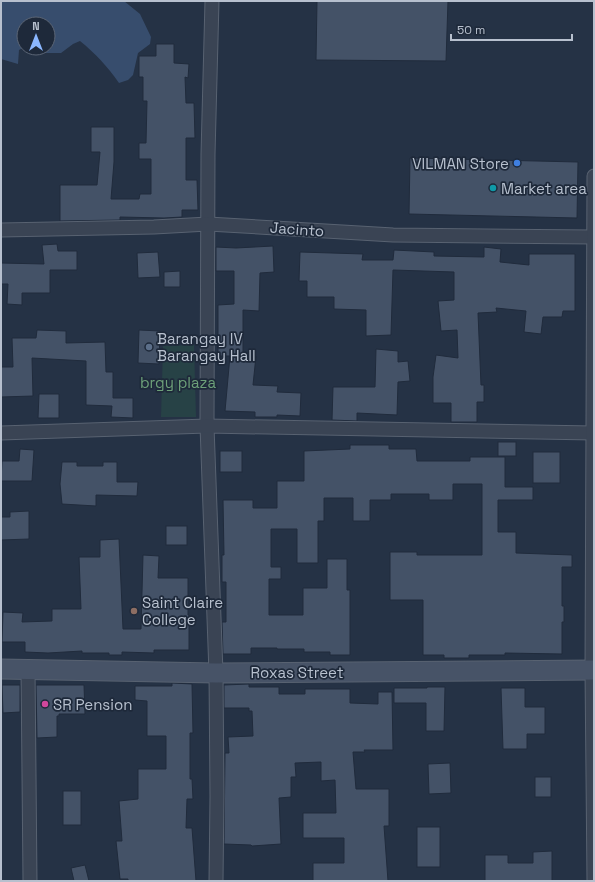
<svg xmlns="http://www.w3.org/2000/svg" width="595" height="882" font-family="'Space Grotesk',sans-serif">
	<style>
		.green { fill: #274246 }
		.water { fill: #374d6d }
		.building { fill: #445267; stroke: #202b3c }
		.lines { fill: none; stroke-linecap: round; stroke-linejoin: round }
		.minor-casing { stroke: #586271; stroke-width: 15 }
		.secondary-casing { stroke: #586271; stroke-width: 21 }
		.minor { stroke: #3a4454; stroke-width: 13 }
		.secondary { stroke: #475367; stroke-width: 19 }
		.shop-dot { fill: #3f7fe0; stroke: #1e293a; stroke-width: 1.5 }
		.culture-dot { fill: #0f9aa8; stroke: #1e293a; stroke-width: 1.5 }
		.service-dot { fill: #5c6f8a; stroke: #1e293a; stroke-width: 1.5 }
		.education-dot { fill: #8d6e63; stroke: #1e293a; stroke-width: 1.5 }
		.hotel-dot { fill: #d1479c; stroke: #1e293a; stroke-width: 1.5 }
		.labels { text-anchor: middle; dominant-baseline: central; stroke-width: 3.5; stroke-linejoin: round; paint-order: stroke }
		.poi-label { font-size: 15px; fill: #b7c0ce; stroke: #1e293a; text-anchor: start }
		.street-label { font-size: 15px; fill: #b7c0ce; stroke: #1e293a }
		.park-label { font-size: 15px; fill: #6da079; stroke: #1e293a }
	</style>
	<rect width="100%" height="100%" fill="#253245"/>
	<path class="green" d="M194,345l2,72h-35l2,-71z"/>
	<path class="water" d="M1,1h123l16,13 11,23 -1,7 -12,9 -5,22 -5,5 -9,3c-12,-17 -23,-29 -39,-42l-7,3 -12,9h-19l-8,-5h14v-24h-24v23l-5,3 -1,14 -17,-5z"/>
	<g class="building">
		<path d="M317,1h131l-2,60 -130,-1z"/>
		<path d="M156,44h18v19l15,1 -1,14 -3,-1 1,26h8l1,35h-9v42h11l1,30h-16v7l-18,1 -44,-1v3l-60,1v-36h37l3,-33h-9v-25h23v35l-3,37h28l1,-5h11v-35h-12v-16h7l1,-42h-4v-24h-4v-21h17z"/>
		<path d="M410,158l168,4 -1,56 -168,-4z"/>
		<path d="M57,244l1,7h19v19h-27v23h-28v12l-15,-1 1,-20h-7v-21l43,1 -2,-19z"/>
		<path d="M273,246l1,26 -14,1 -1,38 -16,-1v45l13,1 -3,29 25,1 -1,6 24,1 -1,23 -23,-1v2h-22v-5l-30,-1 5,-55h-12v-51l16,-1v-33h-18v-24l20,1z"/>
		<path d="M484,247l17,2 -1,13 29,3v-11h46v57h-12l-1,6h-19l-2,17 -17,-2 2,-21 -30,-3 1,4 -19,1 3,72h3v17h-7v20h-26v-19h-18v-26l3,-22 22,3 -1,-28 -16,1 -3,-30 16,-1v-28l-61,-2 -2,65 -25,1v-26l-32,-1v-12h-27v-16h-8l1,-29 63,2 -1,6h31l1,-10 40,2v4l50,1z"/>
		<path d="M158,252l2,25 -22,1 -1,-25z"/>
		<path d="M180,271v16h-16v-15z"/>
		<path d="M37,330l29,1v12l39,-1 1,30h7v26h20v20l-22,-1 1,-11 -26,-1v-44l-54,-3 1,38 -32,1v-30h12l-1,-29h24z"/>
		<path d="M139,330l21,1 -1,33 -21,-1z"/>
		<path d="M376,349l22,2v11l10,-1 2,20 -12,1 -1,33 -40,-2v8l-25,-1 1,-33h42z"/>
		<path d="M39,394h20v24h-21z"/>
		<rect x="498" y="442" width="18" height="14"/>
		<path d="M350,445h39v4h27l1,12h53v-4h35v30h28v13h-35v32h18v21l56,2v12h-10v39h2v16h-2v32l-57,-1v2h-36v3h-25v-3h-21v-55h-33v-48h27v3h65v-71h-29v16h-24v-6h-38v6h-21v21h-17v-23h-29v23h-6v42h-21v-34h-26v38h10v12h-12v36h34v-27h24v-29h20v31h3v65h-20v-3h-26v-3h-27v-1h-26v6h-28l-1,-32h4v-40h-4v-27h2l-1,-55h30v8h24v-27h27v-30l46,-2z"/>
		<path d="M20,449l14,1 -2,31h-31l1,-20h17z"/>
		<rect x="220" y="451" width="22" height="21"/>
		<rect x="533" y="452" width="27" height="31"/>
		<path d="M62,462h15v4h26v-4h14v20h21l-1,14 -41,-1v11l-34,-2 -2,-20z"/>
		<path d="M29,511v28l-28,1v-23h9v-5z"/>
		<rect x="166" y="526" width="21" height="19"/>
		<path d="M119,539l4,90h18l2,-74 16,1 -1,22h30v37h1v35h-35v3l-32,-1v3h-13v-2h-27v-2l-34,2 -23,-1v-10h-23l1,-30 20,1 -1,9 30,-1v-12h29l-2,-52h21v-17z"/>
		<path d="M172,683l20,1 1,49h-3v46h2l1,20h-6l-1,29h6l4,53h-68v-2h-8l-4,-38h6l-3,-40 19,-2v-30h28v-33h-19v-35l-12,-1v-14h37z"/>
		<path d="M249,684v3h30v7h26v-5h45v14l28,1v-12h14l1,58h-29l1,2h-12l3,37h33v37h-5l4,55h-75v-18h31v-25h-41v-25h33l-1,-33 -14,1v-19l-26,1 1,14h-5v20l-12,1 2,46 -29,2 -1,-1 -27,-1 1,-91h4l-1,-16 25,-1 -1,-25h-3v-3h-25v-23z"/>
		<path d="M2,685h18v27l-17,1z"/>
		<path d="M36,685h48l1,29h-26v2h-2v21l-20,1z"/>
		<path d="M427,687h18l-1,44h-18v-28h-32v-15h33z"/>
		<path d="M501,688h24v19h20v27h-18v15h-24z"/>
		<path d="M450,763l1,30 -22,1 -1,-30z"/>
		<rect x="535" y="777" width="16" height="20"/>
		<rect x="63" y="791" width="18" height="34"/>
		<rect x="417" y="827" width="23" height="40"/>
		<path d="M552,851v30h-67v-26h23v8h25v-11z"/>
		<path d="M85,865l4,16h-15l-3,-13z"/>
	</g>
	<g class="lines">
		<defs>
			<g id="minor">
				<path d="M212,1l-4,153 -1,272 9,247 1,123 -1,85"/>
				<path d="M1,230l153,-3 54,-3 185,11 201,2"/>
				<path d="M1,433l206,-7 387,7"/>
				<path d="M28,669l2,212"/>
				<path d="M594,881l-2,-211 2,-494"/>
			</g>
			<path id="secondary" d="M1,669l215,4 378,-3"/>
		</defs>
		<use href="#minor" class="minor-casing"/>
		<use href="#secondary" class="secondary-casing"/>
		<use href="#minor" class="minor"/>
		<use href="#secondary" class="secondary"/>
	</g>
	<circle class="shop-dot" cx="517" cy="163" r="4"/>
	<circle class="culture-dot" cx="493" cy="188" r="4"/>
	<circle class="service-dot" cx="149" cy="347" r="4"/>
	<circle class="education-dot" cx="134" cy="611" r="4"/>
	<circle class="hotel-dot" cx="45" cy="704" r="4"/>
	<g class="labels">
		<g class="poi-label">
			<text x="509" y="163" text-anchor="end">VILMAN Store</text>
			<text x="501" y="188">Market area</text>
			<text x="157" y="338">Barangay IV<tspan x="157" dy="17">Barangay Hall</tspan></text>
			<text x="142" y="602">Saint Claire<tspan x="142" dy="17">College</tspan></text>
			<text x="53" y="704">SR Pension</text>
		</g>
		<g class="street-label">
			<text transform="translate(297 229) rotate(4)">Jacinto</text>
			<text x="297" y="672">Roxas Street</text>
		</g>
		<g class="park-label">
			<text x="178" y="382">brgy plaza</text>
		</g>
	</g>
	<rect width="595" height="882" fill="none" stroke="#b7c0ce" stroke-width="4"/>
	<g transform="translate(36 36)"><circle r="19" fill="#1e293a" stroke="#5b6575"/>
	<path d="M0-3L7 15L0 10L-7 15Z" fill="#8bb7ff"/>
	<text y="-6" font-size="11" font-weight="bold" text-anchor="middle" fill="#b7c0ce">N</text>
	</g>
	<path d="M451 34v6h121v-6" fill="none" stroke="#b7c0ce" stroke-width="2"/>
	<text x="457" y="34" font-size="12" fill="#b7c0ce" stroke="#1e293a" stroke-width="3" paint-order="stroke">50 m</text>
</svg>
